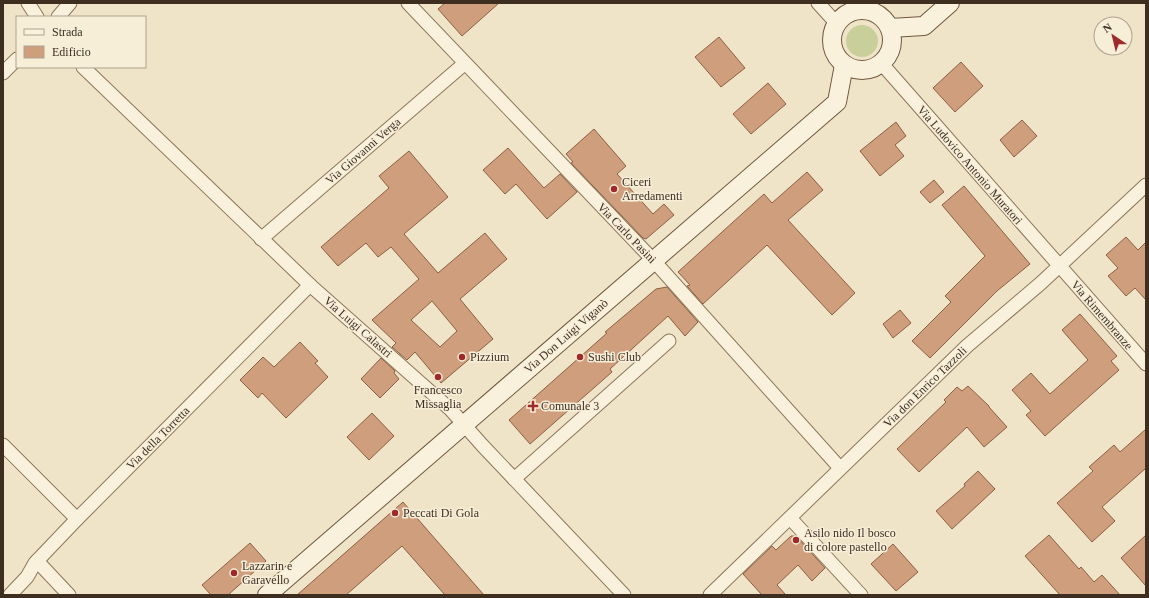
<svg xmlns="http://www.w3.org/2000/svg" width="1149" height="598" font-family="'Times New Roman',serif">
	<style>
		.green { fill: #c9cf9b }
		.building { fill: #cf9f7d; stroke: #8d5f41; fill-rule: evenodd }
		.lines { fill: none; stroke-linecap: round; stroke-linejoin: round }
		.street-casing { stroke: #8d765c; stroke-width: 15 }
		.secondary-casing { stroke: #6f573f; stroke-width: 20 }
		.street { stroke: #faf1dc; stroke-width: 13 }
		.secondary { stroke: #faf1dc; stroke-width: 18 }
		.poi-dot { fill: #9e2a2b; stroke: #f7eed8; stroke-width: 1.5 }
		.labels { text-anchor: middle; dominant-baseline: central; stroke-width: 3; stroke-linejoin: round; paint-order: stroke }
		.street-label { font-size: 12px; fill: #3d2e20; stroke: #f7eed8 }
		.poi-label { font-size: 12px; fill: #3d2e20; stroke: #f7eed8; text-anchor: start }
	</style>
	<rect width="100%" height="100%" fill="#f0e4c8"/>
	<circle class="green" cx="862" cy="41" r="16"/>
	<g class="building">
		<path d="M445,3h54l-37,33 -24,-27z"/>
		<path d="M719,37l26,31 -24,19 -26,-30z"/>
		<path d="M961,62l22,24 -28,26 -22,-24z"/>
		<path d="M768,83l18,21 -35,30 -18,-20z"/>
		<path d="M1022,120l15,16 -23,21 -14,-17z"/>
		<path d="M896,122l10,14 -11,9 9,11 -24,20 -20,-25z"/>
		<path d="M594,129l32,37 -9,8 36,40 11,-10 10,11 -28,24 -3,-1 -72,-75 2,-1 -7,-8z"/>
		<path d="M508,148l36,40 16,-14 17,18 -30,27 -31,-35 -11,10 -22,-24z"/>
		<path d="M409,151l39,46 -44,37 34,39 47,-40 22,26 -47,40 33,40 -52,44 -26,-31 -8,8 -15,-13 4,-4 -24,-23 47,-41 -28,-32 -13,10 -12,-14 -28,23 -17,-19 68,-59 -10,-12zM432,301l25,30 -17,16 -29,-27z"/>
		<path d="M807,172l16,18 -35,30 67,73 -23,22 -65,-70 -64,59 -16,-18 3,-1 -12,-13 86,-78 8,9z"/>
		<path d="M934,180l10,12 -14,11 -10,-11z"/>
		<path d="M964,186l66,78 -33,27 -67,67 -18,-17 39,-39 -6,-6 40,-40 -43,-51z"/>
		<path d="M1126,237l12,13 8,-8v58l-11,-12 -9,8 -18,-20 10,-8 -12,-13z"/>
		<path d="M667,287l31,35 -13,14 -17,-20 -58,53 2,3 -82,72 -21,-24 98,-87 -2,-1 51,-43z"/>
		<path d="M900,310l11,13 -18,15 -10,-14z"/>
		<path d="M1080,314l37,42 -6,5 8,9 -74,66 -19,-21 5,-4 -19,-21 19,-17 19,21 38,-34 -26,-30z"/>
		<path d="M300,342l18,19 -3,2 13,14 -42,41 -24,-25 -4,5 -18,-18 23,-23 11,10z"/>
		<path d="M381,358l14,13 -1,2 5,6 -19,19 -19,-19z"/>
		<path d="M968,386l21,20v1l18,20 -23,20 -17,-20 -48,45 -22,-23 49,-47 -2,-2 13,-13 5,4z"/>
		<path d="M372,413l22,23 -25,24 -22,-23z"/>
		<path d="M1146,429v39l-44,39 13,14 -23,21 -35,-39 36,-32 -4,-4 25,-22 6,7z"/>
		<path d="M978,471l17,18 -43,40 -16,-18 29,-25 -1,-2z"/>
		<path d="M403,502l81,93h-39l-43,-49 -56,49h-49z"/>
		<path d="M1049,535l30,34 2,-2 13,15 8,-7 18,20h-60l-35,-39z"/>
		<path d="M1146,535v51l-25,-28z"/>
		<path d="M791,536h5l29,32 -13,13 -14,-16 -21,20 9,10h-24l-19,-21 29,-28 4,4z"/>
		<path d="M250,543l16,18 -38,34h-17l-9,-10z"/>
		<path d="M893,544l25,28 -22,19 -25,-27z"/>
	</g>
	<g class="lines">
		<defs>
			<g id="street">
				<path d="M28,3l9,14"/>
				<path d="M408,3l246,258 186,207"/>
				<path d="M818,3l19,21"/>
				<path d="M58,17l12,-14"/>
				<path d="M882,64l264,300"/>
				<path d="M83,67l227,218 141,125 31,35 142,150"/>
				<path d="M3,73l14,-14"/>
				<path d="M261,239l203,-175"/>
				<path d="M3,445l74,74"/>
				<path d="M514,479l155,-138"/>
				<path d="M790,518l71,77"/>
				<path d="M37,561l32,34"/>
				<path d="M10,595l17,-18 8,-14 42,-44 233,-234"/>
				<path d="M710,595l257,-249 74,-63 105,-98"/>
			</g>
			<g id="secondary">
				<circle cx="862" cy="40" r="30"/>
				<path d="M890,28l34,-2 26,-23"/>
				<path d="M267,595l570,-493 7,-37"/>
			</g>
		</defs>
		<use href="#street" class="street-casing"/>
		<use href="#secondary" class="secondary-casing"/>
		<use href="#street" class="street"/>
		<use href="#secondary" class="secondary"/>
	</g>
	<g class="poi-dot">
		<circle cx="614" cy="189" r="4"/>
		<circle cx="462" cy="357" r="4"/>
		<circle cx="580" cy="357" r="4"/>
		<circle cx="438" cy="377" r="4"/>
		<path d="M531 400h4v4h4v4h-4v4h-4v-4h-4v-4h4z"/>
		<circle cx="395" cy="513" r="4"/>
		<circle cx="796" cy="540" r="4"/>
		<circle cx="234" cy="573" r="4"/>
	</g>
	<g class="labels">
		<g class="street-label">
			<text transform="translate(363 151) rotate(-41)">Via Giovanni Verga</text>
			<text transform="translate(970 165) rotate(49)">Via Ludovico Antonio Muratori</text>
			<text transform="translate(627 233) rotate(46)">Via Carlo Pasini</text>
			<text transform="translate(1102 315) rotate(49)">Via Rimembranze</text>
			<text transform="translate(358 327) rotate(41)">Via Luigi Calastri</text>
			<text transform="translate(566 336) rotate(-41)">Via Don Luigi Viganò</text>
			<text transform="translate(925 387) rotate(-44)">Via don Enrico Tazzoli</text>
			<text transform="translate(158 438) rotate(-45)">Via della Torretta</text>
		</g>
		<g class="poi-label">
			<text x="622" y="182">Ciceri<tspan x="622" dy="14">Arredamenti</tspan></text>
			<text x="470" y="357">Pizzium</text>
			<text x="588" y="357">Sushi Club</text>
			<text x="438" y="390" text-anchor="middle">Francesco<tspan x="438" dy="14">Missaglia</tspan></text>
			<text x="541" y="406">Comunale 3</text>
			<text x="403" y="513">Peccati Di Gola</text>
			<text x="804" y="533">Asilo nido Il bosco<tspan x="804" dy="14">di colore pastello</tspan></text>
			<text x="242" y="566">Lazzarin e<tspan x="242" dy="14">Garavello</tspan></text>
		</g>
	</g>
	<rect width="1149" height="598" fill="none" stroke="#3d2e20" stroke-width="8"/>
	<rect x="16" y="16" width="130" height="52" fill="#f7eed8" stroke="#ada18e"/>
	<rect x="24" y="29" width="20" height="6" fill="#faf1dc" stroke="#ada18e"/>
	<text x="52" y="36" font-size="12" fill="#3d2e20">Strada</text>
	<rect x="24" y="46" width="20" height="12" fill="#cf9f7d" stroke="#ada18e"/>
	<text x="52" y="56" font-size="12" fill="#3d2e20">Edificio</text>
	<g transform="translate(1113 36) rotate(325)"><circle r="19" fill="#f7eed8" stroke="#ada18e"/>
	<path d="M0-3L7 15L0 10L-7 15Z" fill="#9e2a2b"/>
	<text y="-6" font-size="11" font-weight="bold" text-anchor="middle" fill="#3d2e20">N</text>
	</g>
</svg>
